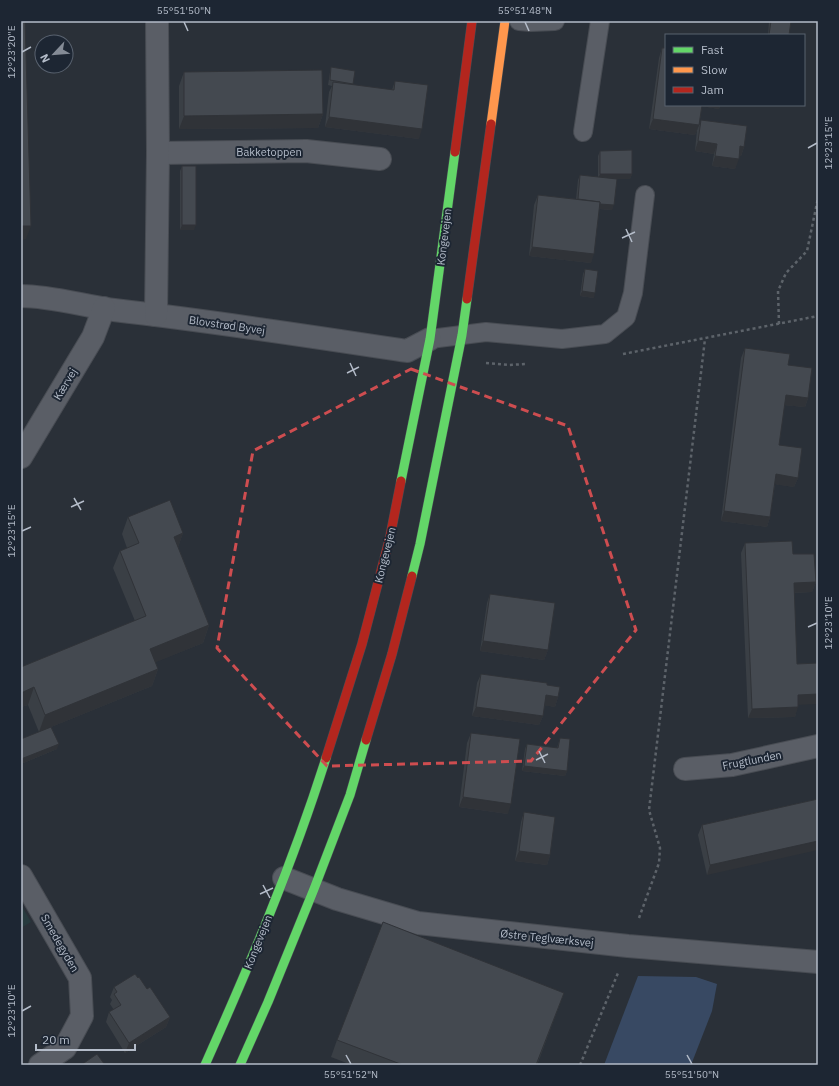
<svg xmlns="http://www.w3.org/2000/svg" width="839" height="1086" font-family="'IBM Plex Sans',sans-serif">
	<style>
		.green { fill: #273a3e }
		.water { fill: #384963 }
		.lines { fill: none; stroke-linecap: round; stroke-linejoin: round }
		.lane-casing { stroke: #484c53; stroke-width: 20 }
		.street-casing { stroke: #484c53; stroke-width: 24 }
		.fast-casing { stroke: #484c53; stroke-width: 10 }
		.slow-casing { stroke: #484c53; stroke-width: 10 }
		.jam-casing { stroke: #484c53; stroke-width: 10 }
		.path { stroke: #5d636a; stroke-width: 2.5; stroke-dasharray: 3 3; stroke-linecap: butt }
		.lane { stroke: #5a5e66; stroke-width: 18 }
		.street { stroke: #5a5e66; stroke-width: 22 }
		.fast { stroke: #63d668; stroke-width: 9 }
		.slow { stroke: #ff974d; stroke-width: 9 }
		.jam { stroke: #b3261e; stroke-width: 9 }
		.wall { fill: #3a3f45 }
		.shaded-wall { fill: #303338 }
		.building { fill: #444950; stroke: #303338 }
		.marked { fill: none; stroke: #ce4d50; stroke-width: 3; stroke-dasharray: 8 5; stroke-linejoin: round }
		.ticks { fill: none; stroke: #b4bcc9; stroke-width: 1.5 }
		.labels { text-anchor: middle; dominant-baseline: central; stroke-width: 4; stroke-linejoin: round; paint-order: stroke }
		.street-label { font-size: 11px; fill: #b4bcc9; stroke: #1d2633 }
		.neatline { fill: none; stroke: #b4bcc9; stroke-width: 1.5 }
		.ticks-label { font-size: 10px; text-anchor: middle; fill: #b4bcc9 }
	</style>
	<rect width="100%" height="100%" fill="#2a3038"/>
	<path class="green" d="M21,905l10,17 -10,6z"/>
	<path class="water" d="M638,976l58,1 21,7 -5,27 -21,54h-87z"/>
	<g class="lines">
		<defs>
			<g id="lane">
				<path d="M519,21l12,1 24,-1"/>
				<path d="M583,132l17,-111"/>
				<path d="M430,339l56,-7 76,7 43,-5 21,-17 7,-24 12,-98"/>
			</g>
			<g id="street">
				<path d="M158,153l148,-2 74,8"/>
				<path d="M21,296c31,0 62,10 93,14 98,11 195,26 293,41l23,-12"/>
				<path d="M156,315l2,-162 -1,-132"/>
				<path d="M21,457l72,-120 11,-29"/>
				<path d="M685,769l47,-4 86,-19"/>
				<path d="M21,876l59,102 2,38 -17,32 -25,17"/>
				<path d="M284,878l53,21 81,24 210,23 190,16"/>
			</g>
			<g id="fast">
				<path d="M401,481l29,-142 25,-187"/>
				<path d="M412,576l8,-32 42,-209 5,-36"/>
				<path d="M205,1065c45,-101 88,-202 121,-307"/>
				<path d="M240,1065l28,-63 46,-113 36,-94 16,-55"/>
			</g>
			<path id="slow" d="M491,124l14,-103"/>
			<g id="jam">
				<path d="M455,152l17,-131"/>
				<path d="M467,299l24,-175"/>
				<path d="M366,740l26,-86 20,-78"/>
				<path d="M326,758l36,-114 28,-107 11,-56"/>
			</g>
		</defs>
		<use href="#lane" class="lane-casing"/>
		<use href="#street" class="street-casing"/>
		<use href="#fast" class="fast-casing"/>
		<use href="#slow" class="slow-casing"/>
		<use href="#jam" class="jam-casing"/>
		<g class="path">
			<path d="M779,324l-1,-33 8,-18 21,-22 11,-53"/>
			<path d="M623,354l195,-38"/>
			<path d="M486,363l23,2 18,-1"/>
			<path d="M639,918l20,-55 1,-15 -11,-38 56,-471"/>
			<path d="M580,1065l38,-92"/>
		</g>
		<use href="#lane" class="lane"/>
		<use href="#street" class="street"/>
		<use href="#fast" class="fast"/>
		<use href="#slow" class="slow"/>
		<use href="#jam" class="jam"/>
	</g>
	<g class="wall">
		<path d="M769,21h22l-2,14h-21z"/>
		<path d="M662,48l4,57h54l-1,4 -17,-3 -3,19 -4,10 -46,-6 10,-71z"/>
		<path d="M331,67l22,17v1l39,5 3,-9 24,58 -94,-12 4,-35 3,-6 -4,-1 2,-13z"/>
		<path d="M184,72l139,42 -5,14 -139,1v-43z"/>
		<path d="M701,120l43,27 -3,9h-2l-4,13 -23,-3 2,-12 -19,-3 2,-21z"/>
		<path d="M600,151l32,23 -2,5h-13l-5,31 -13,-1 -8,54 -62,-7 5,-51 4,-10 38,4 2,-19 2,-5 18,2v-21z"/>
		<path d="M182,166l12,64h-14v-59z"/>
		<path d="M585,269l9,29 -14,-2 3,-22z"/>
		<path d="M745,348l43,17 20,33 -3,9 -21,-2 -5,40 19,33 -4,9 -19,-3 -5,33 -3,10 -46,-6 20,-163z"/>
		<path d="M128,517l55,16 -5,14 31,78 -6,18 -48,19 3,7 -6,17 -101,41 6,22 -36,15v-25l18,-7 -11,-27 -7,2v-40l114,-46 -22,-53 7,-17 7,-3 -5,-14z"/>
		<path d="M745,543l48,11 23,28 -4,10 -18,1 3,71 21,-1v37l-1,4h-19l-3,13 -47,1 -7,-165z"/>
		<path d="M490,594l58,56 -4,10 -64,-9 7,-48z"/>
		<path d="M481,674l66,11 11,12 -3,10 -11,-2 -1,11 -4,9 -67,-9 5,-33z"/>
		<path d="M471,733l37,81 -49,-7 8,-64z"/>
		<path d="M560,738l7,33 -2,5 -43,-5 3,-22 2,-5 30,4z"/>
		<path d="M818,799l-111,76 -9,-40 4,-10z"/>
		<path d="M524,812l26,43 -3,10 -32,-4 6,-39z"/>
		<path d="M138,978l32,39 -4,10 -41,26 -19,-31 3,-10 5,-2 -4,-6 2,-4 -2,-3 4,-10z"/>
		<path d="M564,993l-27,72h-185l-21,-8 6,-17z"/>
	</g>
	<g class="shaded-wall">
		<path d="M700,105h20l-1,4 -19,-3z"/>
		<path d="M323,114l-5,14 -139,1 5,-13z"/>
		<path d="M329,117l93,12 -3,10 -94,-12z"/>
		<path d="M653,119l46,6 -4,10 -46,-6z"/>
		<path d="M698,141l19,3 -3,10 -19,-3z"/>
		<path d="M740,146l4,1 -3,9h-4z"/>
		<path d="M715,156l24,3 -4,10 -23,-3z"/>
		<path d="M600,174h32l-2,5h-32z"/>
		<path d="M577,202l37,3 -2,5 -36,-3z"/>
		<path d="M182,225h14l-2,5h-14z"/>
		<path d="M21,226h10l-5,13 -5,1z"/>
		<path d="M532,247l62,7 -3,9 -62,-7z"/>
		<path d="M582,291l13,2 -1,5 -14,-2z"/>
		<path d="M786,395l22,3 -3,9 -23,-2z"/>
		<path d="M776,474l22,4 -4,9 -22,-3z"/>
		<path d="M724,511l46,6 -3,10 -46,-6z"/>
		<path d="M183,533l-6,17 -3,-13z"/>
		<path d="M816,582l-4,10 -22,1 4,-10z"/>
		<path d="M209,625l-6,18 -59,24 6,-18z"/>
		<path d="M483,641l65,9 -4,10 -64,-9z"/>
		<path d="M158,669l-6,17 -113,46 6,-17z"/>
		<path d="M34,687l-6,18 -7,2v-14z"/>
		<path d="M818,694v6l-1,4 -22,1 3,-10z"/>
		<path d="M546,695l12,2 -3,10 -13,-2z"/>
		<path d="M476,707l67,9 -4,9 -67,-9z"/>
		<path d="M798,707l-3,10 -47,1 4,-9z"/>
		<path d="M59,744l-2,5 -36,15v-5z"/>
		<path d="M524,766l43,5 -2,5 -43,-5z"/>
		<path d="M463,797l48,7 -3,10 -49,-7z"/>
		<path d="M818,841v9l-111,25 3,-10z"/>
		<path d="M519,851l31,4 -3,10 -32,-4z"/>
		<path d="M170,1017l-4,10 -41,26 4,-10z"/>
	</g>
	<g class="building">
		<path d="M21,21h4l6,205h-10z"/>
		<path d="M771,21h20l-2,14h-20z"/>
		<path d="M662,48h4v57h36l-3,20 -46,-6z"/>
		<path d="M331,67l24,4 -2,13 -23,-4z"/>
		<path d="M322,70l1,44 -139,2v-44z"/>
		<path d="M395,81l33,4 -6,44 -93,-12 4,-35 61,8z"/>
		<path d="M701,120l46,6 -3,21 -4,-1 -1,13 -24,-3 2,-12 -19,-3z"/>
		<path d="M632,150v24h-32v-23z"/>
		<rect x="182" y="166" width="14" height="59"/>
		<path d="M580,175l37,4 -3,26 -14,-1v-2l-22,-3z"/>
		<path d="M538,195l62,7 -6,52 -62,-7z"/>
		<path d="M585,269l13,2 -3,22 -13,-2z"/>
		<path d="M745,348l45,6 -2,11 24,3 -4,30 -22,-3 -7,50 23,3 -4,30 -22,-4 -6,43 -46,-6z"/>
		<path d="M170,500l13,33 -9,4 35,88 -59,24 8,20 -113,46 -11,-28 -13,6v-26l125,-51 -26,-65 19,-8 -11,-26z"/>
		<path d="M792,541l1,13h21l2,28 -22,1 3,81 21,-1v31l-20,1v12l-46,2 -7,-166z"/>
		<path d="M490,594l65,9 -7,47 -65,-9z"/>
		<path d="M481,674l66,9v2l13,2 -2,10 -12,-2 -3,21 -67,-9z"/>
		<path d="M51,727l8,17 -38,15v-20z"/>
		<path d="M471,733l49,6 -9,65 -48,-7z"/>
		<path d="M560,738l10,1 -3,32 -43,-5 3,-22 31,4z"/>
		<path d="M818,799v42l-108,24 -8,-40z"/>
		<path d="M524,812l31,5 -5,38 -31,-4z"/>
		<path d="M383,922l181,71 -28,72h-133l-66,-25z"/>
		<path d="M135,974l3,4 1,-1 8,12 3,-2 20,30 -41,26 -20,-31 12,-7 -7,-11 3,-2 -3,-5z"/>
		<path d="M97,1054l8,11h-24z"/>
	</g>
	<path class="marked" d="M411,369l157,57 68,204 -105,131 -204,5 -110,-118 36,-197z"/>
	<path class="ticks" d="M184,22l4,9M525,22l4,9M22,52l9,-5M808,148l9,-5M626,229l6,13M622,238l13,-6M350,363l6,13M347,373l12,-6M74,498l7,12M71,507l13,-6M22,531l9,-4M808,627l9,-4M539,751l6,12M536,760l12,-6M263,885l7,13M260,894l13,-6M22,1011l9,-5M346,1055l5,9M687,1055l5,9"/>
	<g class="labels">
		<g class="street-label">
			<text x="269" y="152">Bakketoppen</text>
			<text transform="translate(444 237) rotate(-83)">Kongevejen</text>
			<text transform="translate(227 325) rotate(8)">Blovstrød Byvej</text>
			<text transform="translate(65 384) rotate(-59)">Kærvej</text>
			<text transform="translate(385 555) rotate(-76)">Kongevejen</text>
			<text transform="translate(752 760) rotate(-11)">Frugtlunden</text>
			<text transform="translate(547 938) rotate(6)">Østre Teglværksvej</text>
			<text transform="translate(258 942) rotate(-68)">Kongevejen</text>
			<text transform="translate(60 943) rotate(60)">Smedegyden</text>
		</g>
	</g>
	<rect width="839" height="1086" fill="none" stroke="#1d2633" stroke-width="44"/>
	<rect x="665" y="34" width="140" height="72" fill="#1d2633" stroke="#59626f"/>
	<rect x="673" y="47" width="20" height="6" fill="#63d668" stroke="#59626f"/>
	<text x="701" y="54" font-size="12" fill="#b4bcc9">Fast</text>
	<rect x="673" y="67" width="20" height="6" fill="#ff974d" stroke="#59626f"/>
	<text x="701" y="74" font-size="12" fill="#b4bcc9">Slow</text>
	<rect x="673" y="87" width="20" height="6" fill="#b3261e" stroke="#59626f"/>
	<text x="701" y="94" font-size="12" fill="#b4bcc9">Jam</text>
	<g transform="translate(54 54) rotate(244)"><circle r="19" fill="#1d2633" stroke="#59626f"/>
	<path d="M0-3L7 15L0 10L-7 15Z" fill="#848b96"/>
	<text y="-6" font-size="11" font-weight="bold" text-anchor="middle" fill="#b4bcc9">N</text>
	</g>
	<path d="M36 1044v6h99v-6" fill="none" stroke="#b4bcc9" stroke-width="2"/>
	<text x="42" y="1044" font-size="12" fill="#b4bcc9" stroke="#1d2633" stroke-width="3" paint-order="stroke">20 m</text>
	<rect x="22" y="22" width="795" height="1042" class="neatline"/>
	<g class="ticks-label">
		<text x="184" y="14">55°51'50"N</text>
		<text x="525" y="14">55°51'48"N</text>
		<text transform="translate(11 52) rotate(-90)" y="4">12°23'20"E</text>
		<text transform="translate(828 143) rotate(-90)" y="4">12°23'15"E</text>
		<text transform="translate(11 531) rotate(-90)" y="4">12°23'15"E</text>
		<text transform="translate(828 623) rotate(-90)" y="4">12°23'10"E</text>
		<text transform="translate(11 1011) rotate(-90)" y="4">12°23'10"E</text>
		<text x="351" y="1078">55°51'52"N</text>
		<text x="692" y="1078">55°51'50"N</text>
	</g>
</svg>
